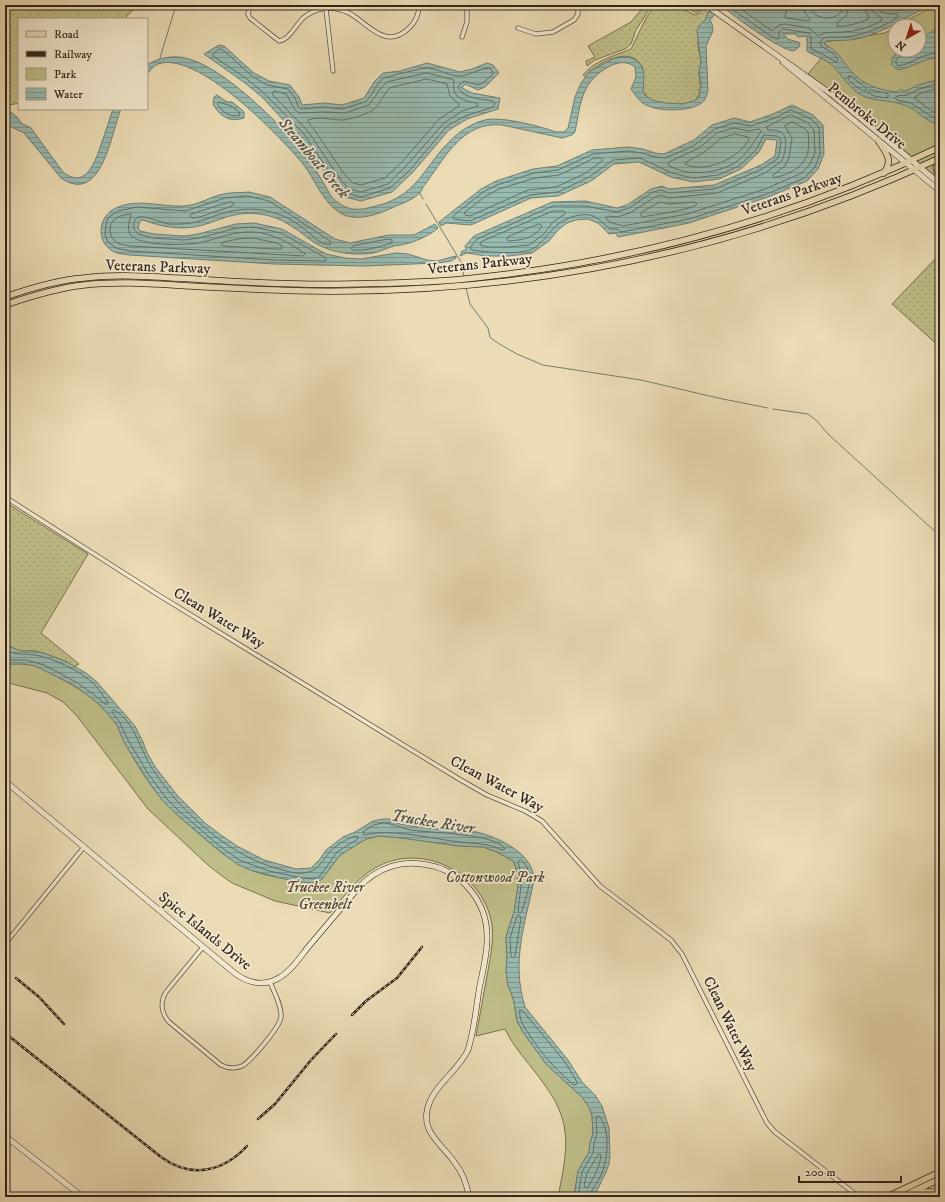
<svg xmlns="http://www.w3.org/2000/svg" width="945" height="1202" font-family="'IM FELL DW Pica',serif">
	<style>
		.grass { fill: url(#grass-dots); stroke: #787152 }
		.park { fill: #bfbe88; stroke: #787152 }
		.water { fill: url(#water-rules); stroke: #6f7f76 }
		.lines { fill: none; stroke-linecap: round; stroke-linejoin: round }
		.shore { stroke: #647067; stroke-width: 1 }
		.stream { stroke: #6f7f76; stroke-width: 1 }
		.street-casing { stroke: #605243; stroke-width: 5 }
		.secondary-casing { stroke: #31241d; stroke-width: 6 }
		.primary-casing { stroke: #31241d; stroke-width: 7 }
		.street { stroke: #f2e8cf; stroke-width: 3.5 }
		.secondary { stroke: #f2e8cf; stroke-width: 5 }
		.primary { stroke: #ebdcb5; stroke-width: 5.5 }
		.rail-casing { stroke: #31241d; stroke-width: 2.5 }
		.rail { stroke: #f2e8cf; stroke-width: 1; stroke-dasharray: 3; stroke-linecap: butt }
		.labels { text-anchor: middle; dominant-baseline: central; stroke-width: 3.5; stroke-linejoin: round; paint-order: stroke }
		.street-label { font-size: 15px; fill: #31241d; stroke: #f2e8cf }
		.park-label { font-size: 15px; font-style: italic; fill: #544a38; stroke: #f2e8cf }
		.water-label { font-size: 16px; font-style: italic; fill: #505149; stroke: #f2e8cf }
	</style>
	<defs>
		<pattern id="grass-dots" width="8" height="8" patternUnits="userSpaceOnUse"><rect width="8" height="8" fill="#bfbe88"/><path d="M2 2h.1M6 6h.1" fill="none" stroke="#a5a375" stroke-width="1.8" stroke-linecap="round"/></pattern>
		<pattern id="water-rules" width="6" height="5" patternUnits="userSpaceOnUse"><rect width="6" height="5" fill="#98bbb1"/><path d="M0 2.5h6" fill="none" stroke="#7d988f"/></pattern>
	</defs>
	<rect width="100%" height="100%" fill="#ebdcb5"/>
	<filter id="stains"><feTurbulence type="fractalNoise" baseFrequency=".005" numOctaves="4"/><feColorMatrix values="0 0 0 0 .2 0 0 0 0 .09 0 0 0 0 .02 0 0 0 .5 -.17"/></filter>
	<radialGradient id="worn" r=".72"><stop offset=".6" stop-color="#630" stop-opacity="0"/><stop offset="1" stop-color="#630" stop-opacity=".3"/></radialGradient>
	<g class="grass">
		<path d="M5,5h133l-14,14h-105v84l-14,3z"/>
		<path d="M645,5h7l-16,25 -5,14 -6,5 -30,11 -8,6 -1,-5 9,-4 -7,-11 43,-24z"/>
		<path d="M655,5h19l21,10 5,-2 1,-6 7,6c-3,9 -8,19 -10,28 -1,7 3,15 3,22 0,3 -2,6 -2,9 0,8 4,18 -2,26 -4,6 -13,6 -19,6 -10,0 -25,0 -32,-8 -8,-8 0,-19 -4,-29 -10,-23 -47,-4 -56,10l-3,-2c12,-15 31,-19 48,-26l15,-31z"/>
		<path d="M682,5h12l5,4 -1,3 -2,1z"/>
		<path d="M940,254v93l-48,-43z"/>
		<path d="M5,502l83,52 -47,79 38,31 -5,3 -9,-6 -22,-8 -9,-2h-13l-16,-6z"/>
	</g>
	<g class="park">
		<path d="M936,5h4v175l-81,-67 -51,-39 15,-18 2,-14 60,-9 10,-6v23h24v-24h-23z"/>
		<path d="M5,664c10,0 21,-1 30,2 11,4 20,10 30,15 20,11 38,24 51,43 4,5 5,13 9,19 8,15 20,35 31,49 11,15 26,27 41,40 13,11 26,23 41,32 25,14 54,16 82,17l20,-26 26,-16 13,-3 23,2 57,8 24,1 14,5 16,9 2,4 3,12v9l-4,26 -8,25 1,20 -1,14 2,15 3,6 3,10 3,19 6,11 23,32 36,33 7,10 3,8 1,19 -3,9 -1,9 -11,19 -4,26h-16c9,-46 16,-73 -14,-113 -13,-19 -29,-34 -39,-55l-29,7c4,-20 7,-40 11,-60 3,-17 7,-34 5,-51 -8,-53 -71,-84 -117,-57 -19,11 -31,29 -45,45l-55,-12 -43,-18 -10,-7 -14,-11 -60,-56 -71,-93 -14,-14 -16,-9 -42,-11z"/>
	</g>
	<g class="water">
		<path d="M714,5h56l1,2 6,-2h34l17,4h3l5,-4h42l6,4 9,1h6l8,-5h24c-24,12 -48,28 -74,34 -11,2 -21,1 -31,2l-2,3c16,8 15,13 26,26 13,15 28,20 47,22l4,-3 2,2h3l12,-6 22,-6v45c-11,0 -20,-11 -29,-16 -15,-9 -35,-5 -50,-13 -12,-7 -18,-19 -28,-29 -7,-7 -17,-9 -26,-15v-15l-9,1 -2,-3h-13l5,5 12,4 -1,4 -5,4c-14,-1 -55,-31 -67,-41l-7,-2 -10,12 2,4 1,7 -7,15 2,45c-2,6 -3,10 -8,13 -12,8 -46,8 -57,-1 -4,-2 -9,-10 -12,-14l5,-12 -1,-10c-7,-6 -15,-5 -23,-2 -31,15 -31,37 -37,67l-3,3 -10,3 -60,-13c-41,-4 -58,35 -79,62 -2,10 -20,16 -29,20 -15,7 -36,15 -52,7 -19,-10 -27,-35 -39,-50 -24,-29 -106,-114 -145,-100 -5,2 -7,6 -11,10v-9c11,-7 25,-10 38,-7 35,7 89,60 112,87 14,15 24,34 34,51 12,13 23,16 41,11 8,-2 16,-4 23,-8 25,-12 36,-41 56,-59 9,-9 21,-17 34,-20 15,-4 55,6 71,12h8l4,-4 7,-31 6,-14 9,-12 25,-13 13,-1 6,2 7,6 3,9 -1,17 2,4 7,5 13,3 18,1 13,-4 3,-4 2,-12 -2,-12 2,-10 -4,-31 2,-5 7,-7 2,-6z"/>
		<path d="M940,26v31c-15,1 -27,10 -42,13l-6,-5v-7l8,-8h19v-10z"/>
		<path d="M219,45l5,1 30,27 15,8 21,4 9,12 3,8 22,-2 18,2 22,-7 10,-16 9,-9 17,-2 27,-8 33,9 12,-3 15,-6 6,2 6,8 -14,14 -7,3 -13,-6 -3,4 10,5 28,5 -2,11 -31,10 -18,11 -36,42 -21,20 -31,9 -16,-4 -12,-12 -32,-48 -16,-15 -22,-24 -18,-15 -41,-29z"/>
		<path d="M217,95l10,7h5l10,8 2,2v6c-15,5 -24,-2 -31,-14l1,-7z"/>
		<path d="M792,105l21,10 10,10 1,29 -6,15 -11,12 -39,16 -79,26 -71,14 -2,-4 -7,1 -11,-11 -10,-4 -12,1 -9,3 -9,7 -9,11 -17,12 -23,3h-23l-19,-3 -7,3 2,-5 4,-1 -1,-4 9,-10 78,-34 33,-1 32,7 10,-3 24,-16 11,-3 7,3 45,-4 47,-20 14,-9 2,-16 -11,-1 -7,13 -18,17 -22,10 -26,3 -22,-5 -32,-15 -25,2 -23,17 -33,15 -27,2 -60,27 -25,-2 -5,3 -2,-4 42,-33 15,-8 37,-12 24,-3 35,-16 36,-3 15,2 12,4 9,1 30,-14 18,-15 22,-7 16,4 23,-8z"/>
		<path d="M113,109h8c-10,24 -19,97 -60,69l-37,-45 -19,-9v-13l7,2 6,5 3,5 10,5 32,44c24,19 33,-13 39,-30 4,-11 7,-22 11,-33z"/>
		<path d="M249,192l21,5 65,42 15,4 39,-8h25l21,-11 3,4c-8,7 -19,12 -29,15 -5,2 -10,2 -15,3 -7,2 -14,6 -21,7 -20,3 -43,0 -61,-12 -16,-12 -31,-25 -53,-27 -23,-3 -36,5 -56,11 -20,6 -41,2 -60,-5l-3,1 -2,7 2,3 14,3 30,2 14,-2 38,-10 18,-1 28,6 44,25 19,4 16,1 35,-6 12,1 19,6 10,1 19,-5v2l-5,3 -14,2 -73,3 -90,-2 -145,-9c-4,-1 -11,-1 -15,-3 -19,-10 -16,-36 2,-44 21,-10 45,-1 67,-2 14,0 28,-10 41,-12 8,-2 17,-1 25,-2z"/>
		<path d="M5,645l16,6h13l9,2 22,8 21,12 10,8 39,45 8,16 4,11 9,15 21,27 28,28 16,12 16,11 27,14 32,9 15,-1 9,-9 6,-9 17,-13 12,-5 18,-11 10,-2h6l11,5 25,4 52,4c23,6 57,22 57,48 -9,45 -23,81 -9,127l43,53 14,22 13,13 7,11 7,22 1,28 -1,8 -3,8 -12,25h-20l4,-26 11,-19 1,-9 3,-9 -1,-19 -3,-8 -7,-10 -36,-33 -23,-32 -6,-11 -3,-19 -3,-10 -3,-6 -2,-15 1,-14 -1,-20 8,-25 4,-26v-9l-3,-12 -2,-4 -16,-9 -14,-5 -24,-1 -57,-8 -23,-2 -13,3 -26,16 -18,24 -6,4 -15,-1 -16,-3 -35,-9 -13,-6 -22,-17 -40,-34 -12,-12 -12,-16 -21,-33 -6,-10 -7,-17 -16,-19 -11,-9 -16,-12 -39,-19 -10,-2h-20z"/>
	</g>
	<g class="lines">
		<g class="shore">
			<path d="M726,5l43,30 8,4 2,-1v-6l4,-3 26,4 2,4v12l11,5 14,8 2,-2 -4,-6 -13,-8 -1,-4 3,-4c7,-2 12,0 19,-1 17,0 42,-10 56,-20l-1,-3c-8,0 -20,0 -21,-9"/>
			<path d="M735,5l37,26 7,-6 6,-1 24,4 9,8c8,-5 15,-3 24,-4 12,0 29,-5 39,-11l1,-3 -10,-7 -1,-6"/>
			<path d="M788,5l-3,11 1,2 22,3 2,-2 -5,-6 -1,-8"/>
			<path d="M810,5c1,17 32,18 34,0"/>
			<path d="M850,5l-4,11 -9,7v3c11,1 22,-3 31,-7l1,-2 -3,-5 -1,-7"/>
			<path d="M220,49l3,1 29,26 15,9 21,4 7,9 3,8 3,3 23,-2 18,2 23,-7c8,-6 10,-18 19,-24 2,-1 42,-11 44,-10 10,1 24,9 33,8 9,-1 23,-10 30,-7l2,5 -10,9 -5,2 -14,-4 -5,4 -1,3c6,11 25,11 35,13l2,3 -2,3 -28,9 -18,10 -37,44 -20,18 -29,9 -14,-4 -11,-11 -32,-48 -38,-39 -19,-16 -34,-23 1,-3z"/>
			<path d="M903,50l-1,4 -6,6v3l2,3c15,-2 26,-14 42,-13"/>
			<path d="M427,73l27,7c0,3 -1,6 0,10 1,9 15,12 23,13l1,3 -16,5 -18,12 -38,43 -18,18 -27,8 -12,-3 -9,-10 -32,-48 -16,-16 -20,-21 2,-3 12,3c5,6 6,15 13,19l25,-1 21,1 24,-8 12,-17 6,-6z"/>
			<path d="M849,76h2l15,12v3c-6,0 -13,-7 -18,-12z"/>
			<path d="M427,79l20,5 3,12 9,8v2l-20,13 -37,43 -17,16 -24,7 -8,-2 -8,-8 -32,-47 -5,-6v-2c11,-4 23,0 34,0 7,0 25,-6 31,-10 7,-5 10,-16 17,-22z"/>
			<path d="M940,83l-21,6 -12,6 -10,1 -2,2 2,2 14,3 18,12 11,5"/>
			<path d="M940,88l-19,5 -7,5 18,13 8,4"/>
			<path d="M870,90l16,3 2,1v2l-1,2c-6,-1 -15,-1 -19,-6z"/>
			<path d="M219,102l12,4 8,6 1,3c-9,3 -18,-3 -22,-10z"/>
			<path d="M791,110l20,9 8,8 1,27 -5,13 -11,11 -37,16 -78,25 -68,13 -4,-3h-7c-6,-5 -12,-12 -20,-14 -12,-2 -27,4 -35,12 -8,7 -13,18 -25,23 -14,5 -43,2 -58,0l-2,-2 7,-9 76,-33h32l32,6 12,-4 24,-16 8,-2 8,3 46,-4 47,-20 15,-10 2,-3 2,-14 -1,-4 -3,-2 -13,-1 -8,15 -17,16 -21,9 -25,3 -21,-5 -32,-15 -27,2 -24,17 -31,15 -28,3 -60,26 -16,-2 -1,-1v-2l30,-24 14,-7 37,-12 24,-3 35,-16 35,-3 14,2 13,4 10,1 22,-9 9,-5 19,-15 19,-6 17,3 24,-8z"/>
			<path d="M791,115l17,8 6,7 1,23 -5,11 -8,9 -37,16 -78,25 -64,12c-8,-3 -10,-1 -17,-7l1,-3 10,1 13,-4 25,-16 6,-2 8,3 48,-5 48,-20 17,-12c3,-8 7,-24 -1,-29 -4,-2 -9,-2 -13,-2l-1,-3z"/>
			<path d="M792,122l12,6 4,4c4,28 -7,39 -34,46l-1,-3 12,-9 4,-8 3,-20 -7,-12z"/>
			<path d="M734,128l15,3 10,-2 2,2c-7,11 -14,23 -25,31 -19,12 -49,15 -68,3l1,-3 30,-14 18,-15z"/>
			<path d="M735,134l13,3 1,2c-9,19 -44,35 -64,25l1,-2 17,-9 17,-14z"/>
			<path d="M595,158h6l2,2 -17,13 -30,14 -28,3 -58,26 -5,-1v-3l21,-16 13,-7 36,-11 24,-3z"/>
			<path d="M248,196l21,5 34,22 1,2h2l24,16 1,3c-9,3 -21,-11 -28,-16 -7,-6 -19,-13 -29,-15 -14,-5 -31,-5 -46,-1 -18,4 -26,11 -47,12 -4,0 -8,0 -12,0 -8,-1 -23,-9 -30,-7 -5,1 -6,8 -5,12l4,5 15,4 31,2 15,-2 38,-10 17,-1 27,6 45,25v3l-52,-1 -144,-9 -14,-3 -8,-6 -3,-7 1,-11 2,-6 10,-7 19,-4 48,4 40,-13z"/>
			<path d="M232,202l2,2 -2,2 -32,11 -8,1 -2,-2 1,-2 35,-11z"/>
			<path d="M660,202l9,2 26,-2 2,2c-8,7 -42,10 -54,13l-2,-1v-3z"/>
			<path d="M553,211h11l2,2 -14,10 -9,12 -14,10 -21,2h-21l-7,-2 1,-3z"/>
			<path d="M130,214l1,2c-2,5 -4,12 -1,18 9,13 54,11 69,9 18,-4 35,-12 54,-11 19,1 35,10 51,21l1,1 -2,2 -173,-10c-3,-1 -9,-1 -12,-3 -8,-4 -11,-15 -5,-22 4,-5 11,-6 17,-7z"/>
			<path d="M539,224l3,2c-7,12 -20,14 -33,15l-2,-1 1,-3z"/>
			<path d="M253,238l24,5 5,3v2l-1,1h-6l-52,-3 -2,-1 2,-3 15,-3z"/>
			<path d="M389,239l3,1v3c-13,4 -26,8 -39,7l-2,-1 2,-3z"/>
			<path d="M5,650c14,6 17,3 30,5 19,3 45,16 59,29 5,5 9,12 13,17l1,3h-3l-12,-10 -17,-12 -32,-17 -18,-5h-21"/>
			<path d="M114,710c21,11 26,41 39,60 28,42 76,86 126,99 8,2 16,5 24,4 13,-1 18,-9 25,-19 5,-7 19,-16 28,-18l2,1v2l-21,13 -17,24 -5,3 -13,-1 -33,-7 -30,-11 -22,-16 -39,-34 -12,-12 -19,-26 -19,-32 -8,-17 -8,-11z"/>
			<path d="M383,823c9,0 18,5 27,7 18,3 86,3 95,19l-3,1c-15,-7 -26,-6 -42,-8 -27,-3 -69,-14 -95,-7l-2,-1 1,-3 10,-6z"/>
			<path d="M521,860c16,13 5,35 1,51l-2,2 -2,-2 4,-34 -4,-15z"/>
			<path d="M519,915l2,3 -6,38 -2,2 -2,-2 -1,-18 7,-22z"/>
			<path d="M520,1010l3,1 42,51 12,20v2l-3,1c-21,-17 -38,-38 -52,-62l-2,-7z"/>
			<path d="M599,1154l2,1c-1,12 -7,22 -13,32l-2,1 -2,-2 3,-13z"/>
			<path d="M578,1197l4,-25 11,-19 1,-9 3,-10 -1,-17 3,-1c12,13 9,46 1,61 -3,7 -9,12 -10,20"/>
		</g>
		<g class="stream">
			<path d="M160,58l16,-53"/>
			<path d="M419,192l4,7"/>
			<path d="M426,204l35,58 3,15"/>
			<path d="M466,288l4,16 18,24 2,9 2,2 9,6 16,9 26,11 98,15 77,18 50,10"/>
			<path d="M773,409l35,5 9,7 11,13 112,102"/>
		</g>
		<defs>
			<g id="street">
				<path d="M573,5l10,1 7,-1"/>
				<path d="M326,9l7,62"/>
				<path d="M248,14l2,4 29,23c10,-1 17,-16 24,-23 5,-4 12,-8 19,-9 9,-2 19,0 27,4 19,10 37,39 61,14 6,-6 9,-14 9,-22"/>
				<path d="M248,14l1,-4 4,-5"/>
				<path d="M518,28l18,6 17,-2 21,-12 4,-6v-8"/>
				<path d="M462,37l5,-15v-17"/>
				<path d="M5,497l155,99 299,183 28,16 38,16 17,10 58,65 71,54 11,14 85,169 8,9 84,65"/>
				<path d="M5,944l79,-97"/>
				<path d="M203,947l-37,45c-6,10 -5,21 3,30l52,43c6,3 14,4 21,1 9,-5 38,-39 39,-49 1,-11 -7,-25 -11,-35"/>
			</g>
			<g id="secondary">
				<path d="M706,5l128,91 106,88"/>
				<path d="M783,62l157,129"/>
				<path d="M5,781l227,190c13,11 29,16 45,8 14,-7 23,-22 32,-33 17,-20 33,-39 50,-59 18,-19 43,-28 69,-22 34,6 59,37 59,71 1,18 -5,37 -8,54 -3,20 -5,41 -11,60 -9,19 -28,31 -37,49 -15,32 10,43 24,64 8,10 12,22 14,34"/>
				<path d="M5,1136l78,61"/>
			</g>
			<g id="primary">
				<path d="M878,140c7,12 16,19 6,33"/>
				<path d="M940,158l-4,10 4,11"/>
				<path d="M5,297c26,-9 52,-17 79,-19 42,-5 84,0 125,2 47,3 93,5 140,4 42,-1 84,-1 125,-6 162,-17 320,-61 466,-131"/>
				<path d="M5,305c26,-9 52,-17 79,-20 35,-4 71,-1 106,1 53,3 106,6 159,5 207,-2 404,-46 591,-133"/>
				<path d="M915,1192h25"/>
				<path d="M887,1197l53,-25"/>
				<path d="M901,1197l39,-18"/>
			</g>
		</defs>
		<use href="#street" class="street-casing"/>
		<use href="#secondary" class="secondary-casing"/>
		<use href="#primary" class="primary-casing"/>
		<use href="#street" class="street"/>
		<use href="#secondary" class="secondary"/>
		<use href="#primary" class="primary"/>
		<defs>
			<g id="rail">
				<path d="M16,978l23,19 25,27"/>
				<path d="M352,1015l14,-14 31,-23 25,-31"/>
				<path d="M5,1033l156,124c30,22 62,15 86,-11"/>
				<path d="M258,1119l17,-15 36,-44 25,-26"/>
			</g>
		</defs>
		<use href="#rail" class="rail-casing"/>
		<use href="#rail" class="rail"/>
	</g>
	<g class="labels">
		<g class="street-label">
			<text transform="translate(867 116) rotate(39)">Pembroke Drive</text>
			<text transform="translate(792 194) rotate(-19)">Veterans Parkway</text>
			<text transform="translate(480 264) rotate(-6)">Veterans Parkway</text>
			<text transform="translate(158 267) rotate(2)">Veterans Parkway</text>
			<text transform="translate(219 618) rotate(31)">Clean Water Way</text>
			<text transform="translate(497 784) rotate(28)">Clean Water Way</text>
			<text transform="translate(205 931) rotate(39)">Spice Islands Drive</text>
			<text transform="translate(730 1024) rotate(64)">Clean Water Way</text>
		</g>
		<g class="park-label">
			<text x="495" y="877">Cottonwood Park</text>
			<text x="325" y="887">Truckee River<tspan x="325" dy="17">Greenbelt</tspan></text>
		</g>
		<g class="water-label">
			<text transform="translate(314 158) rotate(50)">Steamboat Creek</text>
			<text transform="translate(433 822) rotate(9)">Truckee River</text>
		</g>
	</g>
	<rect width="945" height="1202" fill="none" stroke="#ebdcb5" stroke-width="20"/>
	<rect x="6" y="6" width="933" height="1190" fill="none" stroke="#31241d" stroke-width="2"/>
	<rect x="10" y="10" width="925" height="1182" fill="none" stroke="#31241d"/>
	<rect x="18" y="18" width="130" height="92" fill="#f2e8cf" stroke="#a59a88"/>
	<rect x="26" y="31" width="20" height="6" fill="#ebdcb5" stroke="#a59a88"/>
	<text x="54" y="38" font-size="12" fill="#31241d">Road</text>
	<rect x="26" y="51" width="20" height="6" fill="#31241d" stroke="#a59a88"/>
	<text x="54" y="58" font-size="12" fill="#31241d">Railway</text>
	<rect x="26" y="68" width="20" height="12" fill="#bfbe88" stroke="#a59a88"/>
	<text x="54" y="78" font-size="12" fill="#31241d">Park</text>
	<rect x="26" y="88" width="20" height="12" fill="url(#water-rules)" stroke="#a59a88"/>
	<text x="54" y="98" font-size="12" fill="#31241d">Water</text>
	<g transform="translate(907 38) rotate(219)"><circle r="19" fill="#f2e8cf" stroke="#a59a88"/>
	<path d="M0-3L7 15L0 10L-7 15Z" fill="#8f2418"/>
	<text y="-6" font-size="11" font-weight="bold" text-anchor="middle" fill="#31241d">N</text>
	</g>
	<path d="M799 1176v6h102v-6" fill="none" stroke="#31241d" stroke-width="2"/>
	<text x="805" y="1176" font-size="12" fill="#31241d" stroke="#f2e8cf" stroke-width="3" paint-order="stroke">200 m</text>
	<rect width="100%" height="100%" filter="url(#stains)"/>
	<rect width="100%" height="100%" fill="url(#worn)"/>
</svg>
